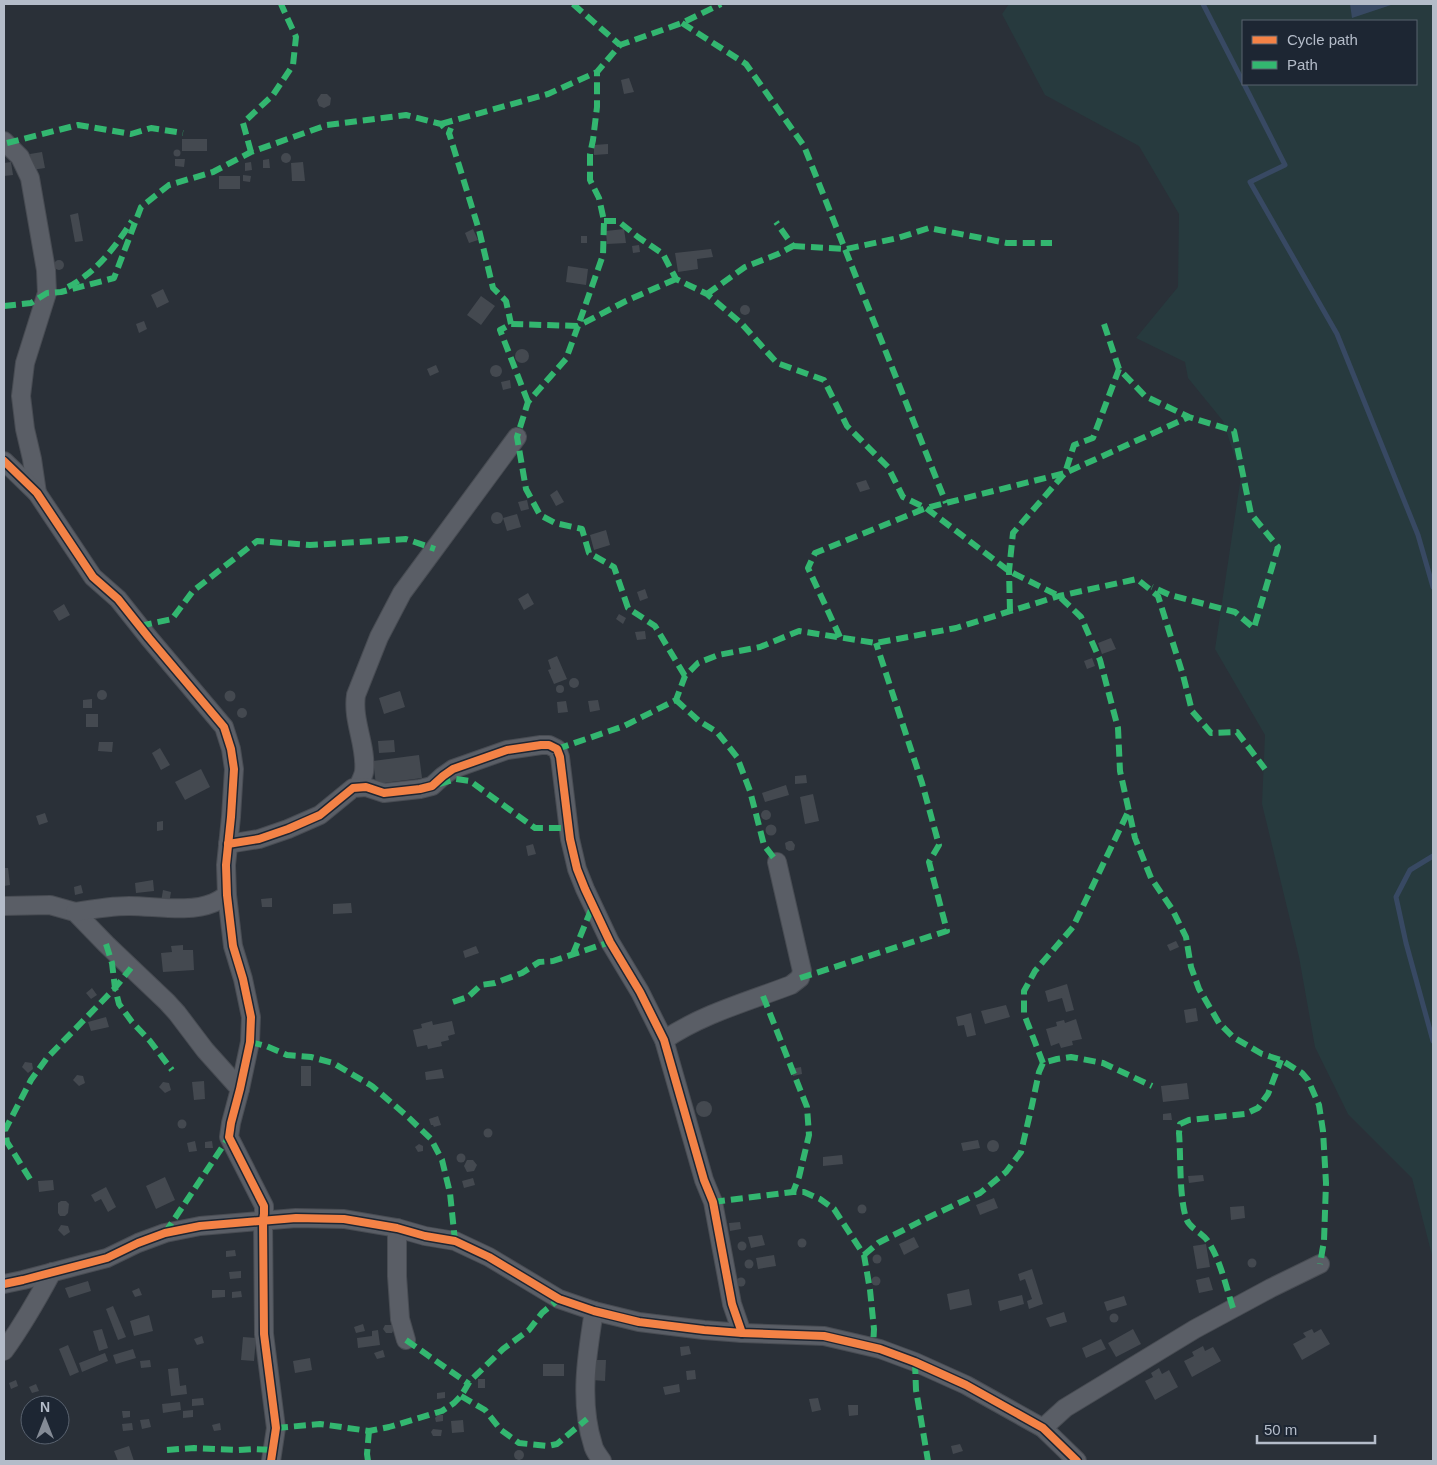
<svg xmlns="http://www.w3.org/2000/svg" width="1437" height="1465" font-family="Helvetica,sans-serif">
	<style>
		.green { fill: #273a3e; fill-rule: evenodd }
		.water { fill: #384963 }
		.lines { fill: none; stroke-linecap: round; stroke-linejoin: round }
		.stream { stroke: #384963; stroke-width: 5 }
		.building { fill: #444950 }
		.street-casing { stroke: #484c53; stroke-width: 20 }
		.street { stroke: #5a5e66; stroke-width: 18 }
		.quiet { stroke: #33b770; stroke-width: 6; stroke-dasharray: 12 6; stroke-linecap: butt }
		.cycleway-casing { stroke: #1d2633; stroke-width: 11 }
		.cycleway { stroke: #f48246; stroke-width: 8 }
	</style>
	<rect width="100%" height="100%" fill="#2a3038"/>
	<path class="green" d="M1009,4h424v1255l-21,-81 -64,-64 -33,-67 -16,-90 -37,-153 3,-69 -50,-86 26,-173 -18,-55 -35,-43 -3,-16 -49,-24 42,-51 1,-73 -40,-68 -94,-51 -43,-81zM1243,21h173v63h-173z"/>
	<path class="water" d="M1350,4h44l-42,14z"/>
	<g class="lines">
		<g class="stream">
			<path d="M1203,4l40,78"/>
			<path d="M1244,84l41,81 -35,17 87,152 81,201 15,52"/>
			<path d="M1433,856l-23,14 -14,27 10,46 27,98"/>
		</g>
	</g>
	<g class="building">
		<path d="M629,78l5,14 -10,2 -3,-14z"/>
		<path d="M321,94h6l4,4 -1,7 -6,3 -5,-2 -2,-6z"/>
		<rect x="182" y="139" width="25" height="12"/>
		<path d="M608,144v10l-14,1v-10z"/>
		<circle cx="177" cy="153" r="3.5"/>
		<path d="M42,152l3,16 -13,2 -2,-16z"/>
		<circle cx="286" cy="158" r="5"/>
		<path d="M175,159h10l-1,8 -9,-1z"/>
		<path d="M269,159l1,9h-7v-8z"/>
		<path d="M11,162l2,13 -9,1v-13z"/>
		<path d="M251,162l1,8 -7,1v-8z"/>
		<path d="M303,162l2,19h-13l-1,-18z"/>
		<path d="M243,175l8,1 -1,6 -7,-1z"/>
		<rect x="219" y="176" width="21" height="13"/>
		<path d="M78,213l5,28 -8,1 -5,-27z"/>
		<path d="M473,229l5,11 -9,3 -4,-10z"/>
		<path d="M624,229l2,14 -19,1 -1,-13z"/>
		<rect x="581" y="236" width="6" height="7"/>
		<path d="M639,245l1,7 -7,1 -1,-7z"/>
		<path d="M711,249l2,8 -16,2 1,10 -20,3 -3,-19z"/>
		<circle cx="59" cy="265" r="5"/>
		<path d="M568,266l20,3 -2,16 -20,-3z"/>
		<path d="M163,289l6,13 -12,6 -6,-13z"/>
		<path d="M481,296l14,10 -14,19 -14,-10z"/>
		<circle cx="745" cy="310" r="5"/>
		<path d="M144,321l3,8 -8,4 -3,-9z"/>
		<circle cx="522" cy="356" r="7"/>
		<circle cx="496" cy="371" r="6"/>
		<path d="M436,365l3,7 -9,4 -3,-7z"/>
		<path d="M510,380l1,8 -8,2 -2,-8z"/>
		<path d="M866,480l4,9 -10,3 -4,-9z"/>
		<path d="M557,490l7,12 -8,4 -6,-11z"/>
		<path d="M527,500l2,9 -8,2 -3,-9z"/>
		<circle cx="497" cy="518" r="6"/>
		<path d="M517,514l4,13 -14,4 -4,-13z"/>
		<path d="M606,530l4,15 -16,5 -4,-15z"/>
		<path d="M645,589l3,9 -8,3 -3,-9z"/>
		<path d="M528,593l6,11 -10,6 -6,-11z"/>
		<path d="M64,604l6,11 -11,6 -6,-10z"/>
		<path d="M619,614l7,4 -3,6 -7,-5z"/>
		<path d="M645,631l1,8 -9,1 -2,-8z"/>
		<path d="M1111,638l5,11 -14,5 -4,-11z"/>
		<path d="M557,656l10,23 -13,5 -6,-14 3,-1 -3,-9z"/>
		<path d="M1092,658l3,8 -8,3 -3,-8z"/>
		<circle cx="574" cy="683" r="5"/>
		<circle cx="560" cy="689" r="4"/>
		<circle cx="102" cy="695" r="5"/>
		<circle cx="230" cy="696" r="5.5"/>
		<path d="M400,691l5,16 -21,7 -5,-16z"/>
		<path d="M92,699v9h-9v-8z"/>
		<path d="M598,700l2,10 -10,2 -2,-11z"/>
		<path d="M566,701l2,11 -10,1 -1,-11z"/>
		<circle cx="242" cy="713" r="5"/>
		<rect x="86" y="714" width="12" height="13"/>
		<path d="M394,740l1,12 -16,1 -1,-12z"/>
		<path d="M99,742h14l-1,10 -14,-1z"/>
		<path d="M160,748l10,17 -9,5 -9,-17z"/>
		<path d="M419,755l3,23 -46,6 -3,-23z"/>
		<path d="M201,769l9,18 -25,13 -10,-18z"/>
		<path d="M806,775l1,8 -12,1v-8z"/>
		<path d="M786,785l3,10 -24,7 -3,-9z"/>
		<path d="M813,794l6,27 -14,3 -5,-27z"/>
		<circle cx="766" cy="815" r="5"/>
		<path d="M45,813l3,9 -9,3 -3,-9z"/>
		<path d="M163,821v9l-6,1v-9z"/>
		<circle cx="771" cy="830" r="5.5"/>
		<path d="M789,841h3l3,4 -1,5 -5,1 -3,-2 -1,-6z"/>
		<path d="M533,844l3,10 -8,2 -2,-10z"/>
		<path d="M4,868h4l2,17 -6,1z"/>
		<path d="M153,880l1,11 -18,2 -1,-10z"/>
		<path d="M81,885l2,8 -8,2 -1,-8z"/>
		<path d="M163,890l8,2 -2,12 -8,-2z"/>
		<path d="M272,898v9h-10l-1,-8z"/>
		<path d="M351,903l1,10 -19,1v-10z"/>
		<path d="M1176,941l3,6 -9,4 -3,-6z"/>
		<path d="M183,945v5h10l1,20 -31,2 -2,-19 11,-1 -1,-6z"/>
		<path d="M476,946l3,7 -14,5 -2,-7z"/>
		<path d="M1067,984l7,26 -8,2 -4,-14 -14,4 -3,-11z"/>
		<path d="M92,988l5,7 -6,4 -5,-6z"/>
		<path d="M1006,1005l4,12 -25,7 -4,-13z"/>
		<path d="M1196,1008l2,13 -12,2 -2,-13z"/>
		<path d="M971,1013l5,22 -9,2 -3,-12 -6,1 -2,-9z"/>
		<path d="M106,1017l3,10 -18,4 -3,-9z"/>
		<path d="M1076,1019l6,20 -10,2 1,4 -12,3 -2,-5 -8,3 -5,-17 11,-3 -1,-4 8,-2 1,3z"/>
		<path d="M432,1021l1,4 19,-4 3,13 -7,2 1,4 -8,2 1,4 -14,3 -1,-4 -10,2 -4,-17 9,-2 -1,-4z"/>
		<path d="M25,1062l7,1 1,6 -5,4 -6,-6z"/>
		<rect x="301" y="1066" width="10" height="20"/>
		<path d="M801,1067l1,7 -9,2 -2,-7z"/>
		<path d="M442,1069l2,9 -18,2 -1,-8z"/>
		<path d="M77,1075l6,1 2,7 -6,3 -6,-6z"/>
		<path d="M204,1081l1,18 -11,1 -2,-18z"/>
		<path d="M163,1082l6,1 2,7 -6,3 -6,-6z"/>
		<path d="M1187,1083l2,16 -26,3 -2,-16z"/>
		<circle cx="704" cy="1109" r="8"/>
		<path d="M1171,1113l1,7h-9v-6z"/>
		<path d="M438,1116l3,9 -7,2 -1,-2h-2l-2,-6z"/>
		<circle cx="182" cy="1124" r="4.5"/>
		<circle cx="488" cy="1133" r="4.5"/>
		<path d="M978,1140l2,8 -17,3 -2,-8z"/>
		<circle cx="993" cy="1146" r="6"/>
		<path d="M195,1141l2,10 -8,1 -2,-9z"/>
		<path d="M212,1141l1,7h-8v-6z"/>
		<path d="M419,1144l4,2v5l-5,1 -3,-5z"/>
		<circle cx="461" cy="1158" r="4.5"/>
		<path d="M842,1155l1,9 -20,2v-9z"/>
		<path d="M467,1160h6l4,5 -3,6 -7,1 -3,-6z"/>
		<path d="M1203,1175l1,6 -15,2 -1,-7z"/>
		<path d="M165,1177l10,23 -19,9 -10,-23z"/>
		<path d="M473,1178l2,7 -11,3 -2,-7z"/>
		<path d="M53,1180l1,10 -15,2 -1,-11z"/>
		<path d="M106,1187l10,20 -8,5 -7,-13 -6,3 -4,-7z"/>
		<path d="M994,1198l4,10 -18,7 -4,-10z"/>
		<path d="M61,1201h5l3,3 -1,9 -3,3h-5l-2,-3v-10z"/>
		<circle cx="862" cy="1209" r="4.5"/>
		<path d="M1244,1206l1,12 -14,2 -1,-13z"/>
		<path d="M740,1222l1,7 -11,2 -1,-8z"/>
		<path d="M61,1225l7,1 2,6 -6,4 -6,-6z"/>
		<path d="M762,1235l3,10 -14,3 -3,-11z"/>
		<path d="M914,1237l5,10 -15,8 -5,-11z"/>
		<circle cx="802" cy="1243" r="4.5"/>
		<circle cx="742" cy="1246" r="4.5"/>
		<path d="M1206,1244l4,23 -13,2 -4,-23z"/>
		<path d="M235,1250l1,6 -10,1v-6z"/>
		<circle cx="877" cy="1259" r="4.5"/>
		<path d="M774,1255l2,11 -18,3 -2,-11z"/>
		<circle cx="1252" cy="1263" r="4.5"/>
		<circle cx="749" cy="1264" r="4.5"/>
		<path d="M1032,1269l11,35 -14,5 -2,-8 5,-2 -7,-20 -5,2 -2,-7z"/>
		<path d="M241,1271v7l-11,1 -1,-7z"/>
		<circle cx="876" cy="1281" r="4.5"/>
		<path d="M1209,1277l4,13 -14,3 -3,-13z"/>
		<circle cx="741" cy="1282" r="4.5"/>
		<path d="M88,1281l3,10 -22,7 -4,-10z"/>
		<path d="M139,1288l3,7 -7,2 -3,-6z"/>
		<path d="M969,1289l3,16 -22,5 -3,-16z"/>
		<path d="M212,1290h13v7l-13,1z"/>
		<path d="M241,1291l1,6 -10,1v-6z"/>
		<path d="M1022,1295l2,9 -24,7 -2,-10z"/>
		<path d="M1124,1296l3,9 -20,6 -3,-9z"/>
		<path d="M113,1306l13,31 -8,3 -12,-31z"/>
		<path d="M1064,1312l3,10 -17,5 -4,-9z"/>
		<circle cx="1114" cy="1318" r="4.5"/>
		<path d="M149,1315l4,16 -19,5 -4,-15z"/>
		<path d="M363,1324l2,7 -9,2 -2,-6z"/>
		<path d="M385,1325h7l2,4 -2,4h-6l-3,-4z"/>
		<path d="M102,1329l6,19 -9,3 -6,-20z"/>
		<path d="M1133,1329l8,15 -25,13 -8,-14z"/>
		<path d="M1312,1329l2,4 7,-4 9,15 -28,16 -9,-16 13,-7 -3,-4z"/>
		<path d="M378,1330l2,15 -22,3 -1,-10 15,-2v-5z"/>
		<path d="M202,1336l2,7 -7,2 -3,-6z"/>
		<path d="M243,1337l13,1 -2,23 -13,-1z"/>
		<path d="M1101,1339l5,10 -20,9 -4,-10z"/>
		<path d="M68,1345l11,27 -9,4 -11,-27z"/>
		<path d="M689,1346l2,8 -10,2 -1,-9z"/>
		<path d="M1203,1346l2,5 8,-4 8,14 -29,16 -8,-16 10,-5 -2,-4z"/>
		<path d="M133,1349l3,9 -20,6 -3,-9z"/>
		<path d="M383,1350l2,7 -8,2 -3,-6z"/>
		<path d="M105,1353l3,8 -26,11 -3,-9z"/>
		<path d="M310,1358l2,12 -17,3 -2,-12z"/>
		<path d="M150,1360l1,7 -10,1 -1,-7z"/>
		<path d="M593,1360h13l-1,21 -13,-1z"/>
		<rect x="543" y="1364" width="21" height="12"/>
		<path d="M178,1368l2,18 6,-1 1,9 -16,2 -3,-27z"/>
		<path d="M1159,1368l3,6 7,-4 9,17 -23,13 -10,-19 8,-4 -2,-4z"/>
		<path d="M695,1370l1,9 -9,1 -1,-9z"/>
		<rect x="478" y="1379" width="7" height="9"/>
		<path d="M16,1380l2,6 -7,3 -2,-6z"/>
		<path d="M36,1384l3,7 -7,2 -3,-6z"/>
		<path d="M679,1384l1,8 -15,3 -2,-8z"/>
		<path d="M445,1392v6l-8,1v-6z"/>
		<path d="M203,1398l1,7 -12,1v-7z"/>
		<path d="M818,1398l3,12 -9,2 -3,-13z"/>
		<path d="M180,1402l1,8 -18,3 -1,-9z"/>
		<path d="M848,1405h10v10l-9,1z"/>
		<path d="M193,1410v7l-10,1v-7z"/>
		<path d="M122,1411h8v6l-7,1z"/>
		<path d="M438,1415h5v6l-7,1 -1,-4z"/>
		<path d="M149,1419l2,8 -9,2 -2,-9z"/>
		<path d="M463,1420l1,12 -12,1 -1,-12z"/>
		<path d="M132,1423l1,7 -10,1 -1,-7z"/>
		<path d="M220,1423l1,7 -7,1 -2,-6z"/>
		<path d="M433,1429l9,1 -1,6h-8l-2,-4z"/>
		<path d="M960,1444l3,7 -10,3 -2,-8z"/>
		<path d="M129,1446l5,15h-16l-4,-10z"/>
		<circle cx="519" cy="1455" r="5"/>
	</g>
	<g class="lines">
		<defs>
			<g id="street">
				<path d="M4,141l16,16 10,21 16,92 1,23 -22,70 -4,33 4,33 7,30 5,34"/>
				<path d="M4,461l33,32 56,84 25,22 31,39 75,89 7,22 3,20 -3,48 -5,48 1,30 6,51 10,33 8,38 -1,25 -10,47 -9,34 -2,14 35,69v8l-1,6 1,114 12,94 -5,33"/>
				<path d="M358,787c2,-5 5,-10 6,-15 3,-26 -12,-51 -8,-77l23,-58 23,-44 115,-156"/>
				<path d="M228,844l31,-5 29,-10 32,-14 33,-27 13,-1 18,6 36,-4 12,-3 11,-10 10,-7 54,-19 34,-5h8l8,4 3,8 10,82 7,30 8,20 25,53 30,50 24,48 40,140 9,22 19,102 10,29"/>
				<path d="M4,906l46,-1 25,7 31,32 61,58 10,11 28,37 35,39"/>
				<path d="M75,912c18,-3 36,-6 54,-6 26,0 60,7 84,-3 5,-2 9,-5 14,-8"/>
				<path d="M664,1040c38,-26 85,-39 127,-55l9,-7 2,-7 -25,-109"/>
				<path d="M397,1228v48l3,43 6,21"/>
				<path d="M4,1284l19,-4 84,-22 31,-15 27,-10 35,-7 96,-8 48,1 53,9 28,8 30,5 34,16 70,42 35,12 45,11 65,8 38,3 82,3 56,13 35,13 51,23 77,43 34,33"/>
				<path d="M594,1311c-7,44 -15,90 -1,134 1,6 6,11 9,16"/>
				<path d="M4,1351c18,-25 33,-51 48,-79"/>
				<path d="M1043,1428l22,-20 130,-79 76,-41 49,-24"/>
			</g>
		</defs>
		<use href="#street" class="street-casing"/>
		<use href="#street" class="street"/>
		<g class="quiet">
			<path d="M573,4l47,41"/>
			<path d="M682,23l64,41 58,82 142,357"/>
			<path d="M441,124l107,-30 49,-22 23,-27 62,-22 39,-19"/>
			<path d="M451,128l-2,5 30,97 14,58 13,13 5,23"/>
			<path d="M7,143l71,-18 53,9 20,-6 32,5"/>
			<path d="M251,152l-8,-29 30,-28 20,-30 3,-28 -15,-33"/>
			<path d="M604,221h14l20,16 25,17 13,25 31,15 34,29 36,40 47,17 23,46 41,41 15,30 23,11 83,63 50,25 22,21 19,43 18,68 2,43 15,67 16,40 21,31 14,28 5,30 8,22 20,34 14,14 29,17 19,6 21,13 6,7 11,25 4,26 3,52 -2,58 -4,23"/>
			<path d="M793,246l53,3 52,-11 31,-10 78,15h45"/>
			<path d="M676,279l-50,22 -48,25 -12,33 -38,43 -11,35 9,52 14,26 15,8 27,6 7,24 25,14 14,41 27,18 30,50"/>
			<path d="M68,287c6,-3 12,-7 17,-11 19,-14 34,-35 47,-55"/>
			<path d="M707,294l38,-27 33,-13 15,-8 -17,-24"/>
			<path d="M4,306l27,-3 16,-10 14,-1 53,-14 27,-71 28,-22 44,-13 38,-20 76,-27 79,-10 35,9 8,9"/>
			<path d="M1104,324l15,45 26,27 44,21 45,14 17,83 27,33 -24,81 -19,-16 -65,-17 -18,-8"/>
			<path d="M528,402l-28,-72 11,-6 67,2 25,-71 1,-34 -5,-23 -9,-18v-26l3,-14 4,-33v-35"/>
			<path d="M1010,611l-1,-40 4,-38 52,-60 9,-28 19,-7 26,-69"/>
			<path d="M140,626l32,-7 21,-28 64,-50 53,4 96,-6 29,10"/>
			<path d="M840,637l-32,-69 7,-15 111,-45 139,-35 124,-56"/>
			<path d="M676,700l23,21 18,11 20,25 13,34 14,54 13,17"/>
			<path d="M557,749l67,-23 52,-26 9,-24 13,-13 20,-8 42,-8 39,-16 77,12 80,-15 103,-32 78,-17 21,17 25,79 9,36 19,22 26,-1 28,37"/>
			<path d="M439,784l17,-5 14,2 65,47h35"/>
			<path d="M106,944l6,19 3,25 4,16 13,18 18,19 22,29"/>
			<path d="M573,954l20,-49"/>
			<path d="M800,978l147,-47 -18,-69 10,-17 -17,-62 -46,-140"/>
			<path d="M763,996l44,111 2,28 -10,42 -6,15"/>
			<path d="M453,1002l15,-5 13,-12 14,-2 27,-10 17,-11 14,-1 57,-19"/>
			<path d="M250,1042l16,4 21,9 24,2 22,6 39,23 35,30 24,23 11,21 8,33 5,48"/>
			<path d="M1043,1063l-19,-49v-23l11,-20 38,-44 56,-117"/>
			<path d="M30,1179l-23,-37 -2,-12 26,-50 16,-22 68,-70 16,-20"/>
			<path d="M713,1202l80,-10h11l16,7 14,10 30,46 6,35 4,39 -1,18"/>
			<path d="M165,1233l64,-96"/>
			<path d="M864,1255l14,-12 47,-24 55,-26 26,-21 15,-20 11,-47 7,-33 4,-9 14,-4 14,-2 32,6 49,23"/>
			<path d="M1233,1308c-7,-21 -13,-50 -26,-68 -6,-8 -18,-12 -21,-22 -7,-23 -5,-60 -7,-85l1,-9 9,-4 56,-6 13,-6 10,-14 13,-34"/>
			<path d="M406,1340l63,44"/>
			<path d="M915,1362l1,28 12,71"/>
			<path d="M461,1396l24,14 16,20 18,13 29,3 9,-2 30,-25"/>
			<path d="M276,1428l44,-4 49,7 20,-4 53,-16 12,-8 7,-7 9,-15 33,-32 26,-19 13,-17 17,-14"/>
			<path d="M167,1450l27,-2 43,2 16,-1 19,1"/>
			<path d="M368,1461l-1,-7 2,-23"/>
		</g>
		<defs>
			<g id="cycleway">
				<path d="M4,461l33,32 56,84 25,22 31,39 75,89 7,22 3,20 -3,48 -5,48 1,30 6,51 10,33 8,38 -1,25 -10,47 -9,34 -2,14 35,69v8l-1,6 1,114 12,94 -5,33"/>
				<path d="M228,844l31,-5 29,-10 32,-14 33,-27 13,-1 18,6 36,-4 12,-3 11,-10 10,-7 54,-19 34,-5h8l8,4 3,8 10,82 7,30 8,20 25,53 30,50 24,48 40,140 9,22 19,102 10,29"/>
				<path d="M4,1284l19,-4 84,-22 31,-15 27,-10 35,-7 96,-8 48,1 53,9 28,8 30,5 34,16 70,42 35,12 45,11 65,8 38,3 82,3 56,13 35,13 51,23 77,43 34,33"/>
			</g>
		</defs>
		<use href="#cycleway" class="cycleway-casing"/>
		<use href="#cycleway" class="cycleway"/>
	</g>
	<rect width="1437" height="1465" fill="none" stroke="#b4bcc9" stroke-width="10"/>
	<rect x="1242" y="20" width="175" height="65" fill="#1d2633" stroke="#59626f"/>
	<rect x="1252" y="36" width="25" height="8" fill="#f48246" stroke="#59626f"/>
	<text x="1287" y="45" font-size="15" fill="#b4bcc9">Cycle path</text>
	<rect x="1252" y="61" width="25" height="8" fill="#33b770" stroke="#59626f"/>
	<text x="1287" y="70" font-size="15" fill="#b4bcc9">Path</text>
	<g transform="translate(45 1420)"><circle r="24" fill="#1d2633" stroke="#59626f"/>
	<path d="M0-4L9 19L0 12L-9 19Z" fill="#848b96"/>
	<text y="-8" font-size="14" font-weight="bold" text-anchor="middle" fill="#b4bcc9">N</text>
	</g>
	<path d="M1257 1435v8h118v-8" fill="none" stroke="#b4bcc9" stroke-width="2.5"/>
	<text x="1264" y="1435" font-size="15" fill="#b4bcc9" stroke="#1d2633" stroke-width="4" paint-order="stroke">50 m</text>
</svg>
